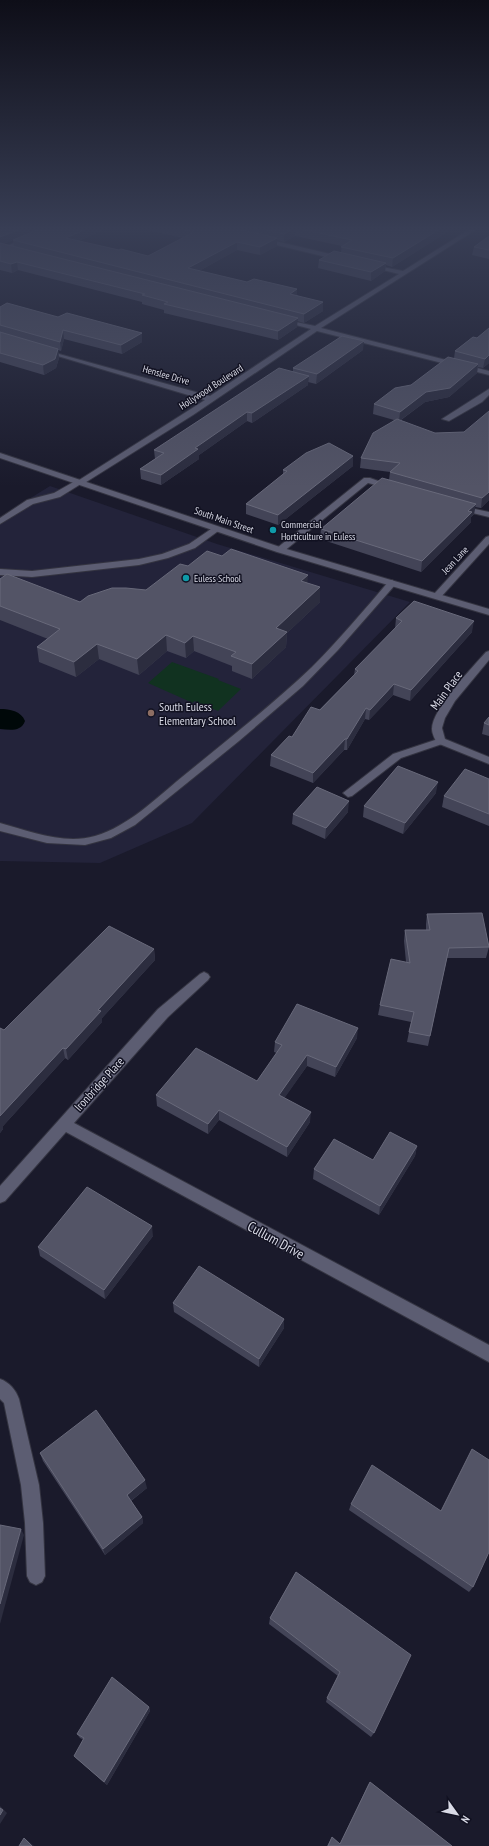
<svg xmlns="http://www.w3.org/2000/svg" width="489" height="1846" font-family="'PT Sans Narrow',sans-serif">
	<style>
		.built { fill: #23233a }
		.green { fill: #113220 }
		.water { fill: #000809 }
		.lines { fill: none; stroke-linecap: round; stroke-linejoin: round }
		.lane-casing { stroke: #343441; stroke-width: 2 }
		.street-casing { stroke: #343441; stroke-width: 2 }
		.secondary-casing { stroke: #343441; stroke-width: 2 }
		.lane { fill: #5c5d72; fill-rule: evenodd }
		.street { fill: #5c5d72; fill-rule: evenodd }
		.secondary { fill: #5c5d72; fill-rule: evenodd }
		.wall { fill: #434457; fill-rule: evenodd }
		.shaded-wall { fill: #2c2d3f }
		.building { fill: #535466; stroke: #68697a }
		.culture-dot { fill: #0f9aa8; stroke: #111121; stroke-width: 1.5 }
		.education-dot { fill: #8d6e63; stroke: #111121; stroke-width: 1.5 }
		.labels { text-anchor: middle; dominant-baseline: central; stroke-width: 3; stroke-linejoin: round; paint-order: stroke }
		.far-street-label { font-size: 10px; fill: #d9dae6; stroke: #111121 }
		.far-poi-label { font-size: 10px; fill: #d9dae6; stroke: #111121; text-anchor: start }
		.street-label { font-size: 12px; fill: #d9dae6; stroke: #111121 }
		.poi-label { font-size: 12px; fill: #d9dae6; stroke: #111121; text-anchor: start }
		.near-street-label { font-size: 14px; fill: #d9dae6; stroke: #111121 }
	</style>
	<rect width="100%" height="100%" fill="#1a1a2b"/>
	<path class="built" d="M50,486l167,58 193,58 -218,221 -92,40 -100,-2v-344z"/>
	<path class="green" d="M172,662l47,17 -1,1 23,9 -23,22 -24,-10 -1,2 -45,-20z"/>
	<path class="water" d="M0,709c10,0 21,2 25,12 -4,11 -15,9 -25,8z"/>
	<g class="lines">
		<defs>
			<g id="lane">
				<path d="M364,478h6l25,9 -4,2 -23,-6 -85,69h-6v-4z"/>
				<path d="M77,480l7,2 -24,15 -27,7 -33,20v-6l27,-18 27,-7z"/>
				<path d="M456,505l33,7v5l-33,-8z"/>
				<path d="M214,527h3l4,2 -26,19 -27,10 -29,7 -107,12 -32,-2v-6l32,2 107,-12 23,-5 27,-10z"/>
				<path d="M392,580l4,3 -1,2 -57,65 -35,36 -64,55 -104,84 -24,13 -26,7 -38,-2 -47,-12v-8c29,8 64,22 95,13 34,-10 61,-38 87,-59 44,-36 89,-71 130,-110 27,-27 52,-57 77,-86z"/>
				<path d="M441,738l4,1 1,2 -1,2 -44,15 -49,38 -4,1 -5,-4 50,-39z"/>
				<path d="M0,1379c9,3 16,11 19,20l20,86 4,38 2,53 -3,6 -6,3 -6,-3 -3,-6 -2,-53 -4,-38 -17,-82 -4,-4z"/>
			</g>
			<g id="street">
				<path d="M47,229h7l-54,24v-4z"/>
				<path d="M470,229h7l-156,99 168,43v4l-172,-44 -124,84 -110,69 -7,-2 129,-82 -164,-49v-2l169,47 101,-67 -30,-8v-2l34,7 84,-52 -32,-8v-2l36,7z"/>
				<path d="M262,238l81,19 3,2 -3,2 -83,-20z"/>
				<path d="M489,389v6l-7,7 -33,19 -7,-2z"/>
				<path d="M489,536v8l-49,54h-6v-4l52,-57z"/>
				<path d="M489,651v9l-34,41 -10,17 -3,10 3,11 44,18v7l-52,-21c-2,-4 -5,-9 -5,-14 0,-20 40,-61 54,-77z"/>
				<path d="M204,972l4,2 2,3 -2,3 -40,37 -94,106 415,222v17l-423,-230 -61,69 -5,2v-17l158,-177 42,-35z"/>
			</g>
			<path id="secondary" d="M0,453l283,95 206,61v6l-212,-63 -277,-94z"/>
		</defs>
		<use href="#lane" class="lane-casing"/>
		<use href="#street" class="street-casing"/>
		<use href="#secondary" class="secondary-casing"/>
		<use href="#lane" class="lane"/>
		<use href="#street" class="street"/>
		<use href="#secondary" class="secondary"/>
	</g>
	<g class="wall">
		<path d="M0,229h105l-26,12 40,9 29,6 35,-18 -40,-9h309l-60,38 -6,-2 -1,6 -14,10 -53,-13 1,-8 22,-8 1,-6 -47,-10 -11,6 -7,-2v6l-17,9 -23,-5 -38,21 48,11 50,7v6l26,16 -19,12 -7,-2v6l-19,13 -114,-27v-3l-22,-6v-2l-124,-32 -6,3 -12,-3zM13,240l1,7 -11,-3z"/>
		<path d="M489,236v23l-17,-4 2,-8z"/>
		<path d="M0,307l142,26v9l-20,12 -58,-15 -3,12 -3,-1 1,8 -3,10 -12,7 -44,-13z"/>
		<path d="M473,337l16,26 -6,5 -5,-1 -1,6 -28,24 -24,5 -24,18 88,80 -8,8 -6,-1 -1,7 -3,3v5l-50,50 -101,-33 1,-10 68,-49 1,-8 -30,-4 1,-10 33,-38 -21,-6 1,-10 37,-19 43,-27 1,-7z"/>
		<path d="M363,350l-47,34 -8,-2v3l-56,38 -5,-2 -48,34v4l-38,26 -20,-6 -1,-10 15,-10 -1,-9 139,-78v-4z"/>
		<path d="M353,466l-75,59 -32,-11v-10l37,-29v-5z"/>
		<path d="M222,556l85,27 13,19 -33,31 -1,14 -34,32 -20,-8v-5l-38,-15 -8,7 -19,-7 -28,24 -40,-16 -23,18 -37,-15 -2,-15 11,-8 -48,-19v-41l80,23 66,-12 42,-24z"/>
		<path d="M396,618l76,14 -62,69 -17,-6 -24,25 -4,-1 -18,31h-3l-31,33 -43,-17 1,-11 21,-18 62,-62 1,-6 40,-40z"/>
		<path d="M489,717v19l-7,-2 2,-11z"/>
		<path d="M489,779v47l-47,-19 2,-11z"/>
		<path d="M436,793l-33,41 -40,-17 1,-11z"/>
		<path d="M348,812l-23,27 -33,-15 1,-10z"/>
		<path d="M427,914l62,33 -3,11h-39l-19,88 -21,-4 4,-20 -33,-7 2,-10 26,-43 -2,-21 1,-11h21v-6z"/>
		<path d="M154,949l1,11 -53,58v4l-34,38 -3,-2 -62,68v3l-3,4 4,-103z"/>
		<path d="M357,1038l-22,39 -28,-11 -23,32 26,24 -23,35 -68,-37 -11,14 -51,-28 -1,-11 101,-14 20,-28 -3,-1 1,-10z"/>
		<path d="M417,1146l-2,10 -36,59 -66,-36 1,-10 59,-9z"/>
		<path d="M153,1236l-48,63 -65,-43 -2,-9z"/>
		<path d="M173,1303l111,16v9l-25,39 -85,-55z"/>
		<path d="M40,1453l107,35 -16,13 11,16 1,6 -38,32 -62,-94z"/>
		<path d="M351,1504l122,83 -4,5 -120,-82z"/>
		<path d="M296,1572l78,161 -3,4 -45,-35 1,-4 11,-22 -69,-52 1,-6z"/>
		<path d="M149,1707l1,4 -43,74 -30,-26 -3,-3 10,-16 -4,-2 -3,-4z"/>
		<path d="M370,1782l82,64h-125l5,-9 8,7 28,-59z"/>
	</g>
	<g class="shaded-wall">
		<path d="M21,229h22l-43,16v-8z"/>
		<path d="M86,229h19l-38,17 -1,-8z"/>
		<path d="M293,229h2v7l-11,6v-8z"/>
		<path d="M440,229h12l-60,38 1,-9z"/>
		<path d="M277,238v8l-17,9v-8z"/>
		<path d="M237,242v8l-49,27v-9z"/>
		<path d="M17,262l1,8 -6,3 -1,-9z"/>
		<path d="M386,263l-1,8 -14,10v-9z"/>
		<path d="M297,289v9l-7,-4z"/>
		<path d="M323,302v9l-19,12v-9z"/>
		<path d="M298,318l-1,9 -19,13v-9z"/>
		<path d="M63,330l1,9 -3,12 -1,-9z"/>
		<path d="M142,333v9l-20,12 -1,-9z"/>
		<path d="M364,341l-1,9 -47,34 1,-10z"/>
		<path d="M58,349l1,9 -3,10 -12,7 -1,-10z"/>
		<path d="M489,355v8l-6,5 2,-9z"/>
		<path d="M478,364l-1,9 -28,24 -24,5 -26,19 1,-9 26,-20z"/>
		<path d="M309,376l-1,9 -56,38v-10z"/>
		<path d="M247,412v9l-48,34v4l-38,26v-10l34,-27z"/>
		<path d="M353,456v10l-75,59v-10z"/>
		<path d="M489,492v8l-8,8 1,-10z"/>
		<path d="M476,504l-2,10 -3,3v5l-50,50 1,-11 46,-50z"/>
		<path d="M308,575l-1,14 -6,-8z"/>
		<path d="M320,587v15l-33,31 -1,14 -34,32v-15l24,-36z"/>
		<path d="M474,621l-2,11 -62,69 1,-11z"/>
		<path d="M166,635l1,16 -28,24 -2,-16z"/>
		<path d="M193,636l1,15 -8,7 -1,-15z"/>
		<path d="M97,644l2,15 -23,18 -2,-15z"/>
		<path d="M394,684l-1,11 -24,25 1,-10z"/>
		<path d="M366,708l-1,11 -18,31v-11z"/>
		<path d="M345,739l-1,11 -31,33v-10z"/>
		<path d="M438,782l-2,11 -33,41 2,-11z"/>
		<path d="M349,801l-1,11 -23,27 1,-11z"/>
		<path d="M154,949l1,11 -53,58v4l-34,38 -2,-11 32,-39z"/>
		<path d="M358,1028l-1,10 -22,39 1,-10z"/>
		<path d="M63,1048l2,10 -62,68v3l-3,4v-17z"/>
		<path d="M307,1055v11l-28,40v-11z"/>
		<path d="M219,1110v10l-11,14v-10z"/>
		<path d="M311,1112l-1,10 -23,35v-10z"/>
		<path d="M417,1146l-2,10 -36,59 1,-9z"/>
		<path d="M152,1226l1,10 -48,63 -1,-9z"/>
		<path d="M284,1319v9l-25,39v-8z"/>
		<path d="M145,1480l2,8 -18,14 -2,-7z"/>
		<path d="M142,1517l1,6 -38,32 -2,-6z"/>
		<path d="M21,1529l3,6 -24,89v-20z"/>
		<path d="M149,1707l1,4 -43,74 -3,-3z"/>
		<path d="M0,1806l7,7 -7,11z"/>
		<path d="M24,1838l3,2 7,6h-2z"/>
	</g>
	<g class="building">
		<path d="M0,229h21l-21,8z"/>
		<path d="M39,229h47l-20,9 53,12 2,-1 27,7 46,-24 -15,-3h59l39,9 -17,9 -23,-5 -49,26 59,14 7,-3 43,10 -7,5 33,8 -19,12 -291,-74z"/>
		<path d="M262,229h31l-9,5z"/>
		<path d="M300,229h140l-47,29 -52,-11 11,-7z"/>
		<path d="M489,236v14l-15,-3z"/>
		<path d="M0,243l298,75 -20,13 -114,-27 4,-2 -26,-7 3,-1 -128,-32 -6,2 -11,-3z"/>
		<path d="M334,251l52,12 -15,9 -52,-12z"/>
		<path d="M7,303l51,14 9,-4 75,20 -21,12 -58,-15 -3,12 -60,-17v-18z"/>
		<path d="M489,328v27l-4,4 -30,-8 18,-14 4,1z"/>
		<path d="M0,332l58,17 -3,10 -12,6 -43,-12z"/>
		<path d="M342,336l22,5 -47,33 -24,-6z"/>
		<path d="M448,357l30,7 -28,24 -24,4 -26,20 -26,-8 21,-16 16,-3z"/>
		<path d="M279,368l30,8 -57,37 -5,-1 -52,36 3,1 -37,26 -21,-6 24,-16 -10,-3z"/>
		<path d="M489,411v81l-7,6 -92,-26 10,-9 -39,-5 12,-25 24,-14 38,14 29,-1z"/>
		<path d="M329,443l24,13 -75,59 -32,-11 41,-33 -4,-1 23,-17z"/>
		<path d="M382,478l94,26 -8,7 4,1 -50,49 -101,-32z"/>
		<path d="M231,549l77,26 -7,6 19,6 -44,41 11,4 -35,32 -21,-8 5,-4 -43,-16 -8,7 -19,-8 -29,24 -40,-15 -23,18 -37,-15 23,-18 -60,-23v-27l7,-5 73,28 8,-6 24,-8h14l20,2 34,-26 8,2 19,-15 15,5z"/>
		<path d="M414,601l60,20 -63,69 -17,-6 -24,26 -4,-2 -19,31h-2l-32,34 -42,-18 18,-19 3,1 19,-30 9,3 38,-39 -3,-2 47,-48 -6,-3z"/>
		<path d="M489,717v8l-5,-2z"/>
		<path d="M398,766l40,16 -33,41 -41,-17z"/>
		<path d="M465,769l24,10v35l-45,-18z"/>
		<path d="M317,787l32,14 -23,27 -33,-14z"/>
		<path d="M482,913l7,34 -40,1 -19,88 -21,-4 5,-20 -34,-7 11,-46 19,4 -5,-33h25l-3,-16z"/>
		<path d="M109,926l45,23 -56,61 3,1 -35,38 -3,-1 -63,68v-88l4,2z"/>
		<path d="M297,1004l61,24 -22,39 -29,-12 -28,40 32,17 -24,35 -68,-37 -11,14 -52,-29 40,-47 61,33 25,-36 -7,-3z"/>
		<path d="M390,1132l27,14 -37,60 -66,-37 20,-30 39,21z"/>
		<path d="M87,1187l65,39 -48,64 -66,-43z"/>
		<path d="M199,1266l85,53 -25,40 -86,-56z"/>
		<path d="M96,1410l49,70 -18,15 15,22 -39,32 -63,-96z"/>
		<path d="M472,1449l17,11v92l-16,35 -122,-83 21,-39 69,46z"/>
		<path d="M0,1525l21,4 -21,75z"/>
		<path d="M296,1572l115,83 -37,78 -47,-35 13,-26 -70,-54z"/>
		<path d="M112,1677l37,30 -45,75 -30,-26 10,-18 -7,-4z"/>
		<path d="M370,1782l82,64h-124l4,-9 8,7z"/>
		<path d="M0,1808l3,2 -3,5z"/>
		<path d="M24,1838l8,8h-13z"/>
	</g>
	<linearGradient id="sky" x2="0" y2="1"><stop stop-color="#0e0e18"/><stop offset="0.47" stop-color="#383e55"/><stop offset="1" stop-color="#383e55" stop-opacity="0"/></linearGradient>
	<rect width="489" height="487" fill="url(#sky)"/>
	<g class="culture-dot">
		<circle cx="273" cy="530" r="4"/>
		<circle cx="186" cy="578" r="4"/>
	</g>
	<circle class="education-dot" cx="151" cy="713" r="4"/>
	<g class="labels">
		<g class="far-street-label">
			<text transform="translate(166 375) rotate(16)">Henslee Drive</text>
			<text transform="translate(211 387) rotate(-33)">Hollywood Boulevard</text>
			<text transform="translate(224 520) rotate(19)">South Main Street</text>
			<text transform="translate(455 560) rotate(-47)">Jean Lane</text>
		</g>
		<g class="far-poi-label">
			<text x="281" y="524">Commercial<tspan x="281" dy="12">Horticulture in Euless</tspan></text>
			<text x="194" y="578">Euless School</text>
		</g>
		<g class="street-label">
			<text transform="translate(446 690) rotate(-54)">Main Place</text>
			<text transform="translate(99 1084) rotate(-48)">Ironbridge Place</text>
		</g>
		<g class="poi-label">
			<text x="159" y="706">South Euless<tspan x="159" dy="14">Elementary School</tspan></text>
		</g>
		<g class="near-street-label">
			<text transform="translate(276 1240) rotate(29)">Cullum Drive</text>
		</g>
	</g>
	<g transform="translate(457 1814) rotate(123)" stroke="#111121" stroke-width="3" paint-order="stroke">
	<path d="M0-3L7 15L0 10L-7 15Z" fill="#d9dae6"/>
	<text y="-6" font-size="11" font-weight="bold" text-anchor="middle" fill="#d9dae6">N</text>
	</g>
</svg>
